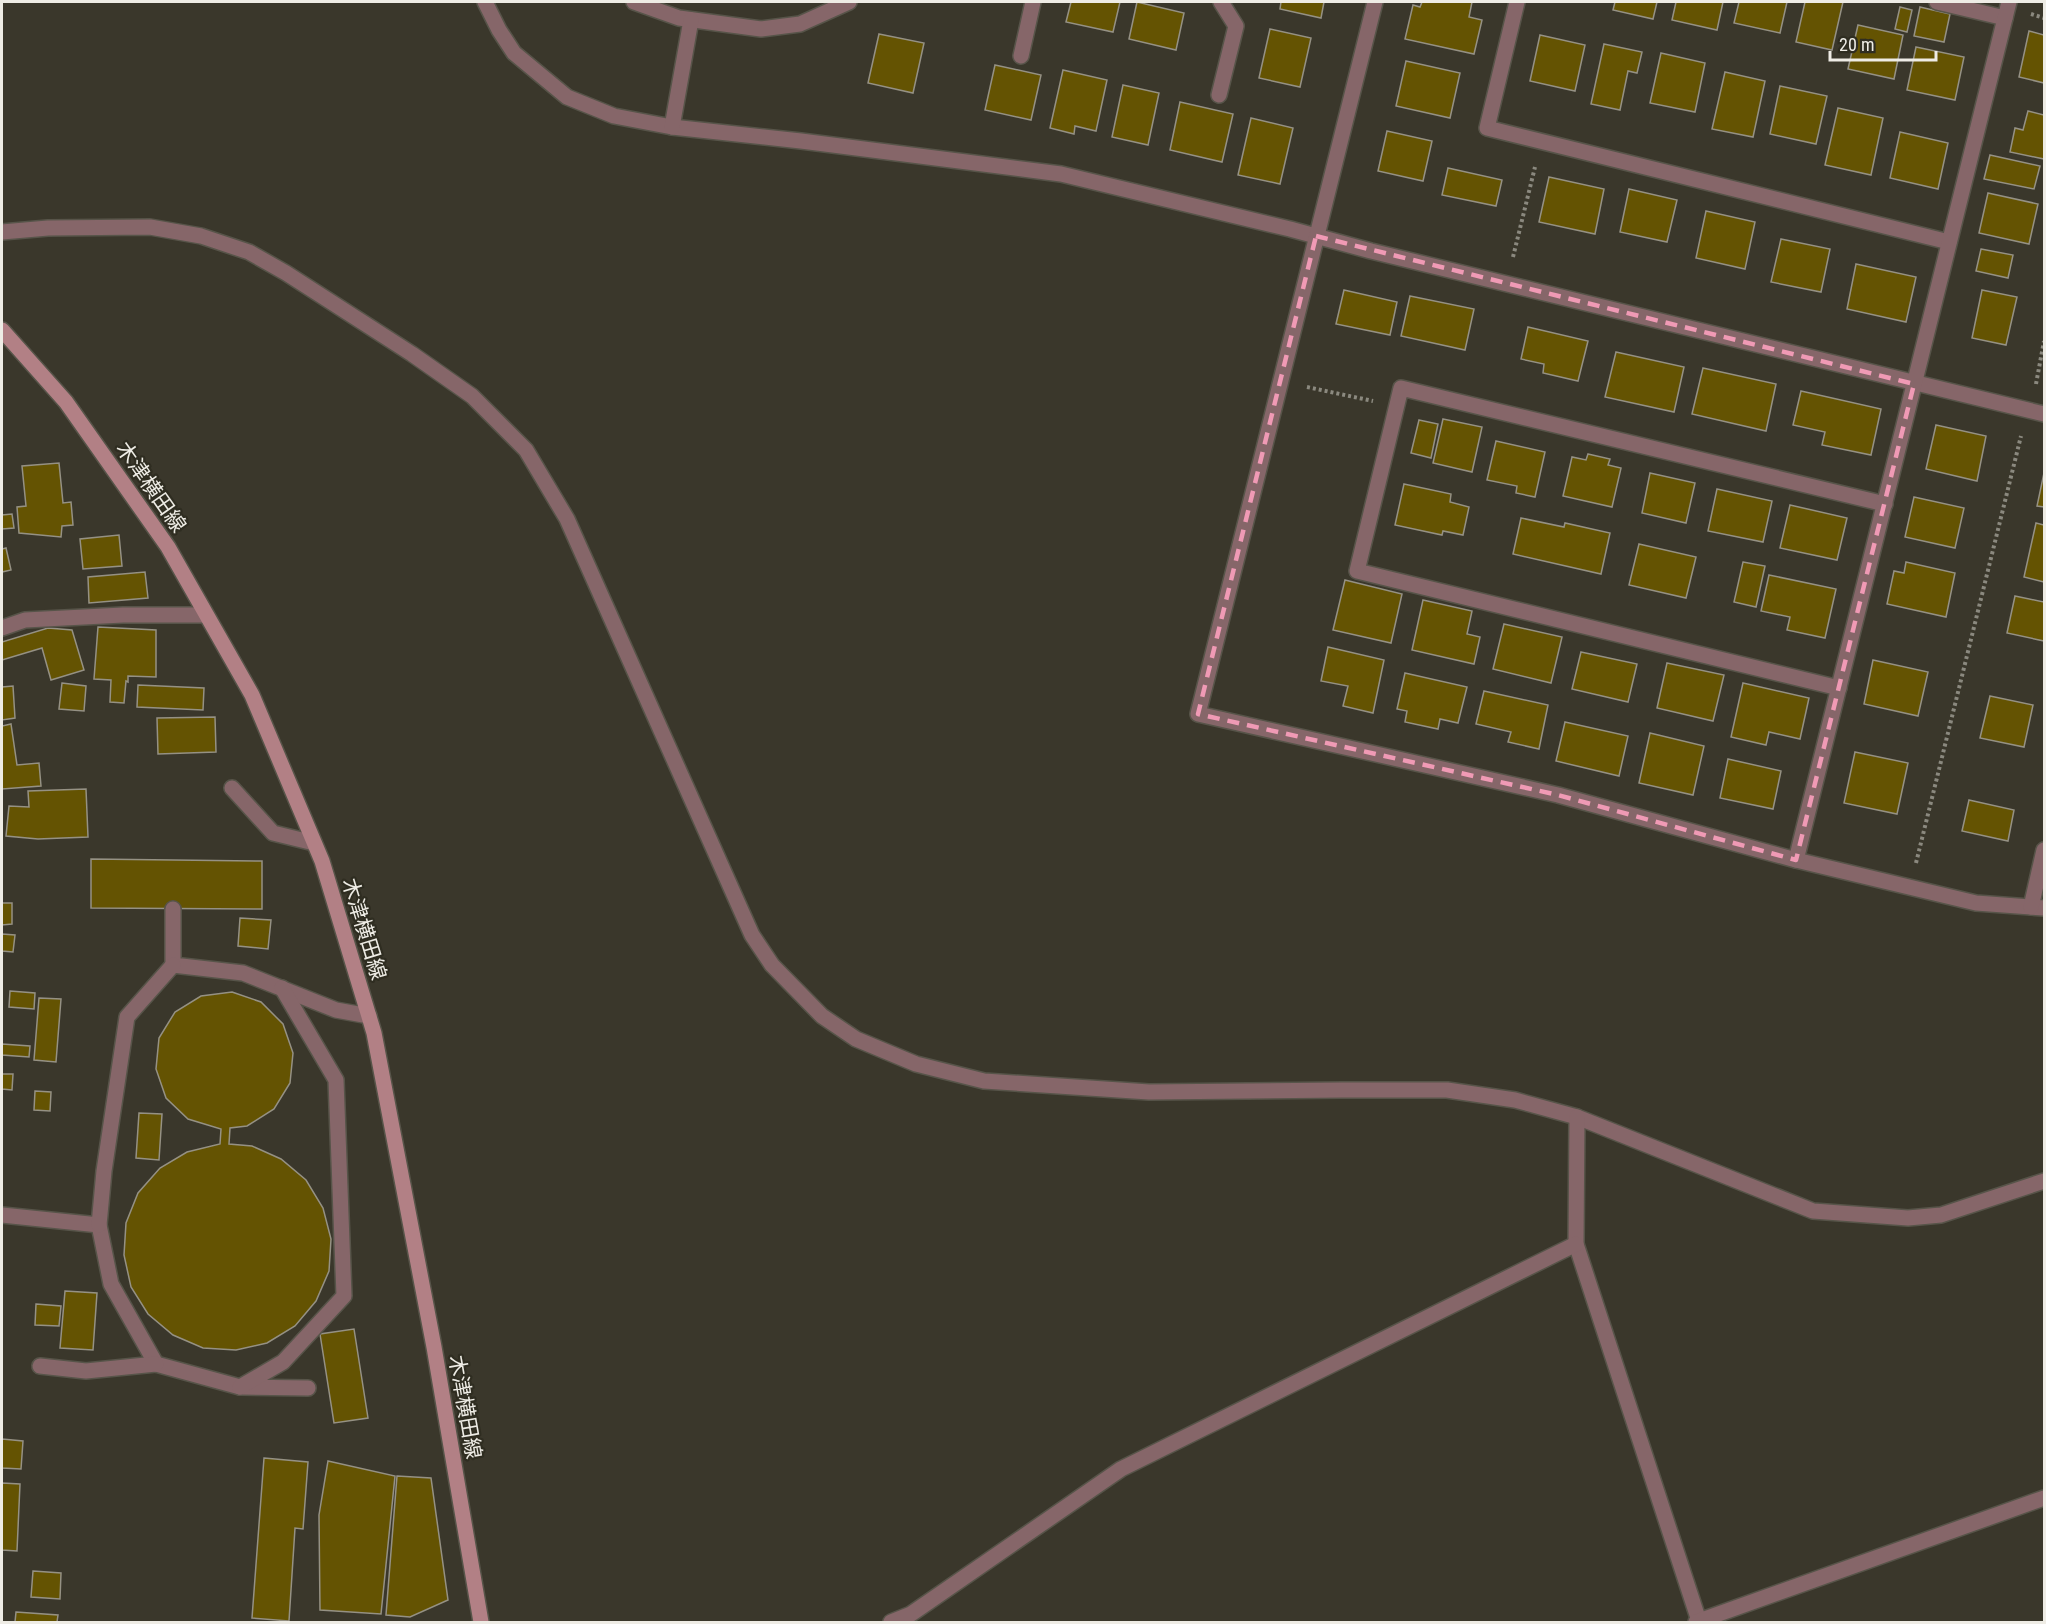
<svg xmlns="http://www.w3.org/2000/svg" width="2046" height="1624" font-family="'Roboto Condensed','Noto Sans JP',sans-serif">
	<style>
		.building { fill: #645302; stroke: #959184; stroke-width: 1.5 }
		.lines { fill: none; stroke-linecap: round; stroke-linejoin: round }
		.lane-casing { stroke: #575449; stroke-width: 18 }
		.street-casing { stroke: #575449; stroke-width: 18 }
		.secondary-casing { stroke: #575449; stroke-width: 18 }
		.path { stroke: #8b897f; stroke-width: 4; stroke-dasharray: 3 3; stroke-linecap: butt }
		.lane { stroke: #866669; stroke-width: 15 }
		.street { stroke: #866669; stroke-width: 15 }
		.secondary { stroke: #b28085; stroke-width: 15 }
		.marked { fill: none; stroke: #f09ab5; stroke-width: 4.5; stroke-dasharray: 12 8; stroke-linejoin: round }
		.labels { text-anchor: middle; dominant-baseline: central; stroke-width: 4.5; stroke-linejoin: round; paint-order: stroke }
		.street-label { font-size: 21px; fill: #eeece5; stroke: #2f2d21 }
	</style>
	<rect width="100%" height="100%" fill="#3a372b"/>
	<g class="building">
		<path d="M1071,2h49l-7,30 -47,-10z"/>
		<path d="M1137,2l47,11 -8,37 -47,-11z"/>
		<path d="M1281,2h43l-3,16 -41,-9z"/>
		<path d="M1422,2h50l-3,15 13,3 -8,34 -69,-15 8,-34 7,2z"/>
		<path d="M1615,2h42l-4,17 -40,-9z"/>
		<path d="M1676,2h47l-6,28 -45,-10z"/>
		<path d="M1739,2h48l-7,31 -46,-10z"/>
		<path d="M1805,2h38l-11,48 -36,-8z"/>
		<path d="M1900,7l12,3 -5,22 -12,-3z"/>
		<path d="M1920,7l30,7 -6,28 -30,-6z"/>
		<path d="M1858,25l45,10 -9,44 -46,-10z"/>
		<path d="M1270,29l41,9 -11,49 -41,-9z"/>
		<path d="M2029,31l15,4v48l-25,-6z"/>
		<path d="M879,34l45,9 -11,50 -45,-10z"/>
		<path d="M1540,35l45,10 -10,46 -45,-10z"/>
		<path d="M1604,44l38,8 -5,21 -9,-2 -8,39 -29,-6z"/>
		<path d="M1916,47l48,10 -9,43 -48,-10z"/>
		<path d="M1661,53l44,10 -10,49 -45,-9z"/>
		<path d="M1406,61l54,12 -10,45 -54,-12z"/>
		<path d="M995,65l46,10 -10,45 -46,-10z"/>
		<path d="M1063,70l44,10 -11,51 -21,-5 -1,8 -24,-6z"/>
		<path d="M1725,72l40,9 -12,56 -41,-8z"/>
		<path d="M1123,85l36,8 -11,52 -36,-8z"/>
		<path d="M1780,86l47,10 -11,48 -46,-10z"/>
		<path d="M1180,102l53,12 -11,48 -52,-12z"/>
		<path d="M1838,108l45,10 -12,57 -46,-10z"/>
		<path d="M2028,111l16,4v44l-34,-7 5,-24 8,2z"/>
		<path d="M1251,118l42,10 -13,56 -42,-9z"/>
		<path d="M1387,131l45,10 -9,40 -45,-10z"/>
		<path d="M1900,132l48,11 -10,46 -48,-11z"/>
		<path d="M1990,155l50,11 -6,23 -50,-10z"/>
		<path d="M1448,168l54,12 -6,26 -54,-11z"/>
		<path d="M1549,177l55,12 -9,45 -56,-12z"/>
		<path d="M1629,189l48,11 -10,42 -47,-10z"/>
		<path d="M1988,193l50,11 -9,40 -50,-11z"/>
		<path d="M1706,211l49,11 -10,47 -49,-11z"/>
		<path d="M1781,239l49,10 -9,43 -50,-10z"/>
		<path d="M1981,249l32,6 -5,23 -32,-7z"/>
		<path d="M1856,264l60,13 -10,45 -59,-13z"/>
		<path d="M1344,290l53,12 -7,33 -54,-11z"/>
		<path d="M1982,290l35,7 -11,48 -34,-7z"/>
		<path d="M1410,296l64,13 -9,41 -64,-14z"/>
		<path d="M1528,327l60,14 -10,40 -35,-8 1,-9 -23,-5z"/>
		<path d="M1616,352l68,15 -10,45 -69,-15z"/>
		<path d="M1703,368l73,16 -10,47 -74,-17z"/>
		<path d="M1801,391l80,18 -10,46 -49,-10 3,-13 -32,-7z"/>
		<path d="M1443,419l39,8 -10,45 -39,-9z"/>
		<path d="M1419,420l19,4 -7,34 -20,-5z"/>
		<path d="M1936,425l50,11 -9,45 -51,-12z"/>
		<path d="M1496,441l49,11 -10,45 -19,-4 1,-7 -30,-6z"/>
		<path d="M1588,454l22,5 -2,6 13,3 -9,39 -49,-11 9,-39 14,3z"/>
		<path d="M59,463l4,40 8,-1 2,23 -11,1 -1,11 -42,-4 -2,-26 9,-1 -4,-40z"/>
		<path d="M1650,473l45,10 -9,40 -44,-10z"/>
		<path d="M2044,473v34l-7,-1z"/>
		<path d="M1404,484l47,10 -1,8 19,5 -6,28 -20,-4 -1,4 -47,-10z"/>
		<path d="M1717,489l55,12 -9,41 -55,-11z"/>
		<path d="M1914,497l50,11 -9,40 -50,-11z"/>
		<path d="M1790,505l57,13 -10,42 -57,-12z"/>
		<path d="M12,514l2,14 -12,1v-14z"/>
		<path d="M1521,518l43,9 1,-4 45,10 -9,41 -88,-20z"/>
		<path d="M2036,523l8,2v57l-20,-5z"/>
		<path d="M119,535l3,31 -39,3 -3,-30z"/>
		<path d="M1639,544l57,13 -10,41 -57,-13z"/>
		<path d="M6,548l5,22 -9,2v-23z"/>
		<path d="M1743,562l22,4 -9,41 -22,-5z"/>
		<path d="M1906,562l49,11 -9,44 -59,-13 7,-33 10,2z"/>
		<path d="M145,572l3,26 -59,5 -1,-26z"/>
		<path d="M1769,575l67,14 -11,49 -38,-8 3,-13 -29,-6z"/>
		<path d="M1345,580l57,14 -11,49 -58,-13z"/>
		<path d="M2015,596l29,6v39l-37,-8z"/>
		<path d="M1423,600l49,11 -5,23 13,3 -6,27 -62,-14z"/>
		<path d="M1504,624l58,13 -11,46 -58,-14z"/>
		<path d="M98,627l58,3v47l-28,-1v6l-2,-1 -2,22 -14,-1 1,-22 -17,-1z"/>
		<path d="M48,628l24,2 12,40 -33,10 -9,-32 -40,12v-18z"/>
		<path d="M1328,647l56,13 -11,53 -30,-7 5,-20 -27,-5z"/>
		<path d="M1581,652l56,12 -9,38 -56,-13z"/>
		<path d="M1873,660l55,12 -10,44 -54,-12z"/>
		<path d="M1667,663l57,12 -11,46 -56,-13z"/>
		<path d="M1405,673l62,14 -9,36 -18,-4 -2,10 -33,-7 2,-11 -10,-2z"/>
		<path d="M62,683l24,3 -2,25 -25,-2z"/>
		<path d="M1743,683l66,15 -9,41 -31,-7 -3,13 -35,-8z"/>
		<path d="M138,685l66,3 -1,22 -66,-3z"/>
		<path d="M13,686l2,32 -13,2v-33z"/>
		<path d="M1484,691l64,14 -9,44 -31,-7 3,-10 -35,-8z"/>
		<path d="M1990,696l43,9 -9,42 -44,-9z"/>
		<path d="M215,717l1,35 -58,2 -1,-36z"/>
		<path d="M1565,722l63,14 -9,40 -63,-15z"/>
		<path d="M11,724l6,41 22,-2 2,23 -39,3v-63z"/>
		<path d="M1650,733l54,13 -11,49 -54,-12z"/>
		<path d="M1855,752l53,11 -11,51 -53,-11z"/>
		<path d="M1728,759l53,12 -8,38 -53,-11z"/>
		<path d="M86,789l2,48 -50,2 -32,-3 3,-30 20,1 -1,-16z"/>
		<path d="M1969,800l45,10 -6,31 -46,-10z"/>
		<path d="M91,859l171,2v48l-171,-1z"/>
		<path d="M2,903h10v21l-10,1z"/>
		<path d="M240,918l31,2 -3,29 -30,-3z"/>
		<path d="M2,934l13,1 -2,17 -11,-1z"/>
		<path d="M10,991l25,2 -1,16 -25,-2z"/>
		<path d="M232,992l29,10 22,22 10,29 -3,30 -16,26 -27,17 -17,2 -1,16 23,2 29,13 25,21 17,28 8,31 -2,32 -13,30 -21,25 -28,17 -31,7 -33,-2 -30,-13 -25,-21 -17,-27 -7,-32 2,-32 12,-30 22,-25 27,-16 33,-8 1,-15 -33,-10 -22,-21 -10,-29 3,-31 16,-26 26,-16z"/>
		<path d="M39,998l22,1 -5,63 -22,-2z"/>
		<path d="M2,1044l28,2 -1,11 -27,-2z"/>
		<path d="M2,1074h11l-1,16 -10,-1z"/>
		<path d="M35,1091l16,1 -1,19 -16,-1z"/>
		<path d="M139,1113l23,1 -3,46 -23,-2z"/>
		<path d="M65,1291l32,2 -4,57 -33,-2z"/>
		<path d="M36,1304l25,2 -2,20 -24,-1z"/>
		<path d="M354,1329l14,89 -34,5 -14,-89z"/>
		<path d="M2,1439l21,2 -2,28 -19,-1z"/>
		<path d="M264,1458l44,4 -5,67 -8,-1 -6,93 -37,-3z"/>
		<path d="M328,1461l67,15 -14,138 -61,-4 -1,-95z"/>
		<path d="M397,1476l34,2 17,122 -38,17 -24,-2z"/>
		<path d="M2,1483l18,1 -3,67 -15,-1z"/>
		<path d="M33,1571l28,2 -1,26 -29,-2z"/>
		<path d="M16,1612l42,3 -1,7h-42z"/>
	</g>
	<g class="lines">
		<defs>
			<g id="lane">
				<path d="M173,909v56l70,8 93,37 33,6"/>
				<path d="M2,1215l97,10 12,59 45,80 84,23 68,1"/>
				<path d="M99,1225l5,-54 23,-154 46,-52"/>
				<path d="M40,1366l46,5 70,-7"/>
				<path d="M240,1387l43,-25 61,-66 -8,-216 -54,-92"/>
			</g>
			<g id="street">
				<path d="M485,2l14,28 15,23 53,44 47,19 58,11 129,14 260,33 229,55 81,22 673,163"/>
				<path d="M634,2l45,16 82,11 39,-5 49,-22"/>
				<path d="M1375,2l-177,712 360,81 238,65 180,43 68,5"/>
				<path d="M1517,2l-30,126 462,114"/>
				<path d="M1937,2l68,16"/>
				<path d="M1021,56l12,-54"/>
				<path d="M1219,95l17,-69 -15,-24"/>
				<path d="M672,127l19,-107"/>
				<path d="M2,232l46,-4 102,-1 51,9 48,16 37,21 126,81 60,42 54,54 41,69 185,416 20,30 50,51 34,23 60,25 68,17 165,11 193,-2h105l68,10 62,17 236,94 95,7 33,-3 103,-34"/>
				<path d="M2,628l23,-8 98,-5h83"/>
				<path d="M1839,688l-482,-117 44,-183 484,116"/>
				<path d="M232,788l41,45 41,10"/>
				<path d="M1796,860l213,-858"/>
				<path d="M2031,907l13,-57"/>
				<path d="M1577,1117l-1,127 123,377"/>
				<path d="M891,1622l20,-8 210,-145 455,-225"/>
				<path d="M1696,1622l348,-124"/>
			</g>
			<path id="secondary" d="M2,330l64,72 102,145 84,148 70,166 52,172 60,314 47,275"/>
		</defs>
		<use href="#lane" class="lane-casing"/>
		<use href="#street" class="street-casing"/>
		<use href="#secondary" class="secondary-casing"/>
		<g class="path">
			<path d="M2031,14l13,4"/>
			<path d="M1513,257l22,-90"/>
			<path d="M2036,384l8,-43"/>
			<path d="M1307,387l66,14"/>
			<path d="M1916,863l105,-427"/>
		</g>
		<use href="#lane" class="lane"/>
		<use href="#street" class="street"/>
		<use href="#secondary" class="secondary"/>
	</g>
	<path class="marked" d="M1316,236l598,148 -118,476 -238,-65 -360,-81z"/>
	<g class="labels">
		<g class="street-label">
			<text transform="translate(151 487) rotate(55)">木津横田線</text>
			<text transform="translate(364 929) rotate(73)">木津横田線</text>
			<text transform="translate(465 1407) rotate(80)">木津横田線</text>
		</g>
	</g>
	<rect width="2046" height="1624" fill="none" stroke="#eeece5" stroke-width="6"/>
	<path d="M1830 51v9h106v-9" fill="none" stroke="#eeece5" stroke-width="3"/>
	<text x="1839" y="51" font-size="18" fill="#eeece5" stroke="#2f2d21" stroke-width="4.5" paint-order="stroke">20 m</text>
</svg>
